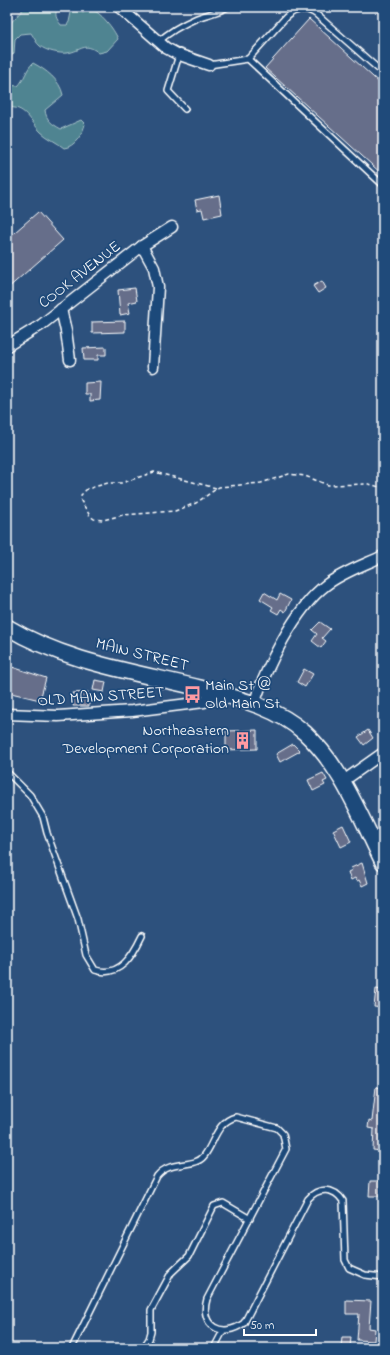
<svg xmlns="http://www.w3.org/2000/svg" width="390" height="1355" font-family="'Indie Flower',sans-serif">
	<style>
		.green { fill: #4f8491; stroke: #a7c2c8 }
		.building { fill: #666e8a; stroke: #fff }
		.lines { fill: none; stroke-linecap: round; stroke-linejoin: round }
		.lane-casing { stroke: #fff; stroke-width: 8 }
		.street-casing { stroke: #fff; stroke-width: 13 }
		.secondary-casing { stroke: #fff; stroke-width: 18 }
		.path { stroke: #fff; stroke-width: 1.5; stroke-dasharray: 4 3; stroke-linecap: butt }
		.lane { stroke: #1f4a7a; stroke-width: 5 }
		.street { stroke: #1f4a7a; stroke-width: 10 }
		.secondary { stroke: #1f4a7a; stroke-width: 15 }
		.labels { text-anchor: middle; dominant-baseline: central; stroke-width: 3.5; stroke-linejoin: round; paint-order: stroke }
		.street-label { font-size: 16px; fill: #fff; stroke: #1f4a7a }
		.poi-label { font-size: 16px; fill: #fff; stroke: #1f4a7a; text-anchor: start }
	</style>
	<rect width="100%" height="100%" fill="#2d517d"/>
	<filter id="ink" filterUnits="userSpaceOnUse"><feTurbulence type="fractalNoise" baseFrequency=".025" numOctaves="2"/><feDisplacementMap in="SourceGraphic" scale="8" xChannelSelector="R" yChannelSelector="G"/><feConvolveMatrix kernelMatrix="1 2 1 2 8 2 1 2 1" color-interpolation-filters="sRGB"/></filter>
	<g filter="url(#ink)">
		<g class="green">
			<path d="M25,7h33c-4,8 -2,11 3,18h6l2,-3 3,-14 11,5 7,-4c10,2 24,20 28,30l-11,12 -8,2c-15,-12 -17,-2 -32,0 -7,1 -21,-2 -27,-7 -4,-3 -6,-9 -9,-13l-11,1 -5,5 -1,14 -7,8v-34z"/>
			<path d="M33,63c13,7 27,17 30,32l-18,15c1,10 7,14 16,19l20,-9 4,4c-2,9 -10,23 -21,24 -7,-6 -17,-10 -23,-16 -11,-11 -16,-27 -34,-24v-23l11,1c7,-7 8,-17 15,-23z"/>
		</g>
		<g class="building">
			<path d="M309,19l74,67v89l-118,-107z"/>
			<path d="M219,195l3,19 -18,4 -2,-9 -5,1 -2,-10z"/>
			<path d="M38,212l25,28 -56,49v-50z"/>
			<path d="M322,281l4,7 -8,5 -5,-7z"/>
			<path d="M135,288l2,13 -9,2 2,10 -10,2 -2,-25z"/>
			<path d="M125,321v11l-33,1v-11z"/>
			<path d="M106,347v8h-8v5h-14l-1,-12z"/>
			<path d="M101,382l-1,18 -10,1v-7h-5v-11z"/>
			<path d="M264,592l13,8 3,-6 11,6 -6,12 -4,-3 -3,5 -7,-4 2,-3 -13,-8z"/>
			<path d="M320,622l10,7 -8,9 4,3 -5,7 -9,-7 5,-7 -5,-4z"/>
			<path d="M12,667l34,11 -6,22 -33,-8v-9z"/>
			<path d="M304,669l9,5 -8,13 -8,-5z"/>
			<path d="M95,680l11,2 -2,10 -11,-2z"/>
			<path d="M88,692l1,14h-16l-1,-13z"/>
			<path d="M257,730v19l-31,1v-19z"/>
			<path d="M368,730l5,8 -9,7 -6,-8z"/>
			<path d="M293,744l7,7 -20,11 -4,-8z"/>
			<path d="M323,773l4,7 -4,2 2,3 -12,6 -5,-11z"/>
			<path d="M343,825l8,17 -10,5 -8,-17z"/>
			<path d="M362,863l6,20 -6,3 -3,-6 -2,1 -2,-3 -4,2 -3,-8 4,-2 -1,-2z"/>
			<path d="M376,989l7,1v18l-9,-1z"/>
			<path d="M376,1087l7,1 -2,63 -8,-1 1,-21 -6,-1 1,-8 3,1z"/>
			<path d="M370,1181h11l-1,15h-11z"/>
			<path d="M346,1300l25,1 -2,27 6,1 -1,12 -17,-1 2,-26h-13z"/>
			<path d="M342,1337h9l-1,11h-9z"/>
		</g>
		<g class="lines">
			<defs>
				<g id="lane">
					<path d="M158,42c11,-10 25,-18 39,-24 10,-4 20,-5 30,-11"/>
					<path d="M179,55l-11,36 17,18"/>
					<path d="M248,59l135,126"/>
					<path d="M209,65l39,-6 38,-42c10,-9 21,-10 31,-2l66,58"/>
					<path d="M7,772l23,23 13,22 4,16 31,86 8,36 9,15c25,8 38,-15 47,-34"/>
					<path d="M72,1348l85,-172c14,-17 37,-7 47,-20 11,-14 12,-34 32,-39l41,11 6,6 3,15 -79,150c-8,27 15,40 37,24l64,-124c10,-12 26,-12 35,2l2,59 4,8 16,7 18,2"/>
					<path d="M143,1348l6,-9 2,-7v-22l20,-37 18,-17 25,-50 9,-3 27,16"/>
					<path d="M214,1348l9,-17"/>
				</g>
				<g id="street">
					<path d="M119,7l47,41 11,6 32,11"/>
					<path d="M142,246l12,22 4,19 -5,80"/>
					<path d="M61,309l5,22 4,29"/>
					<path d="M7,346l34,-21 101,-79 30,-19"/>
					<path d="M254,704c12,-36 41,-96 72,-119 17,-13 38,-20 57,-29"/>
					<path d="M7,714l51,2 74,-5 72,-9 14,-9"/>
					<path d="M342,782l41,-29"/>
				</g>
				<path id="secondary" d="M7,627c58,35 128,45 193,61 37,10 76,19 105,45 37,34 56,85 78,129"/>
			</defs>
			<use href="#lane" class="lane-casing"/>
			<use href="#street" class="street-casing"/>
			<use href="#secondary" class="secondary-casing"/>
			<path class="path" d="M216,488l-62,-16 -32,11h-14l-21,6 -6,6v6l9,15 4,3 9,1 20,-5 52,-4 21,-8 23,-16 42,-4 28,-9 16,2 23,9 41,-1 14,4"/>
			<use href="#lane" class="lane"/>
			<use href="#street" class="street"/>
			<use href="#secondary" class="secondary"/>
		</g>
	</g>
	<defs>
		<symbol id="bus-bare" viewBox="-9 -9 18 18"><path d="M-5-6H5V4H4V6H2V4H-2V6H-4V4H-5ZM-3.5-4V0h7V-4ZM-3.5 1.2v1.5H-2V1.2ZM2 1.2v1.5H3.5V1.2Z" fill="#ff9aa2" stroke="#1f4a7a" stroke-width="2.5" paint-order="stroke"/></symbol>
		<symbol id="building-bare" viewBox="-9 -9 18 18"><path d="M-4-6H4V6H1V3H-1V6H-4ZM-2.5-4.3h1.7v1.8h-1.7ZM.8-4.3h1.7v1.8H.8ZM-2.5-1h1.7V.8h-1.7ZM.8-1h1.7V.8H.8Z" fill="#ff9aa2" stroke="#1f4a7a" stroke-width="2.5" paint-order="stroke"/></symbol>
	</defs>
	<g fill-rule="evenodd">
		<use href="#bus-bare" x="180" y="682" width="25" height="25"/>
		<use href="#building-bare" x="230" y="728" width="25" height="25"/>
	</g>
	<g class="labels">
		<g class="street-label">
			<text transform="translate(80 275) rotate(-38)">COOK AVENUE</text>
			<text transform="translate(142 655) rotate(14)">MAIN STREET</text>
			<text transform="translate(101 697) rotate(-4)">OLD MAIN STREET</text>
		</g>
		<g class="poi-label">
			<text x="205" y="686">Main St @<tspan x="205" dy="18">Old Main St</tspan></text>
			<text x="229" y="731" text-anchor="end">Northeastern<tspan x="229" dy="18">Development Corporation</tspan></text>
		</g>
	</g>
	<rect width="390" height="1355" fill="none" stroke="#1f4a7a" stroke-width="24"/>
	<rect x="12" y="12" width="366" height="1331" fill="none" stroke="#fff" stroke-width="1.5" filter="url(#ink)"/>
	<path d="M244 1329v6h72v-6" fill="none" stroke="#ffffff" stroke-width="2"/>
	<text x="250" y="1329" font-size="12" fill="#ffffff" stroke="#1f4a7a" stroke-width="3" paint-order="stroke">50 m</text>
</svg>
